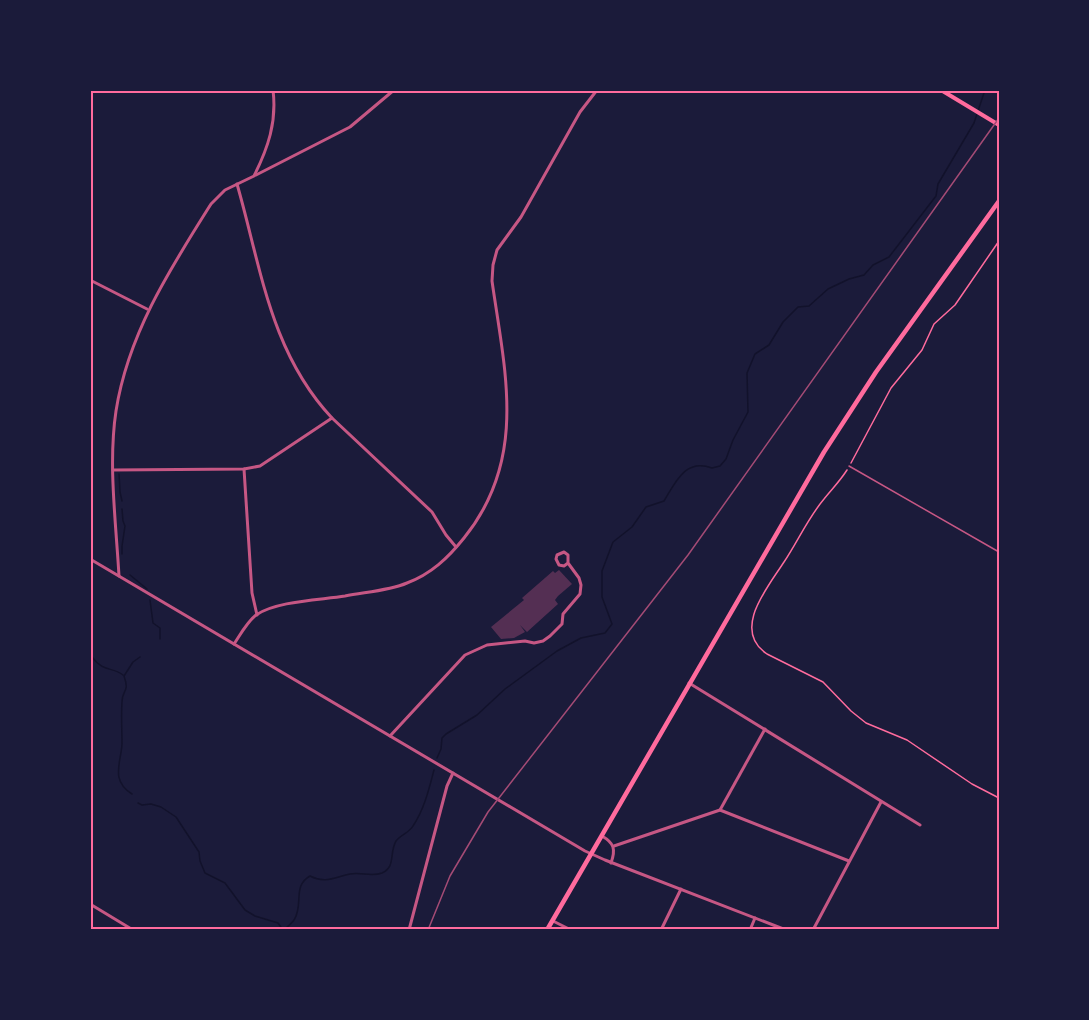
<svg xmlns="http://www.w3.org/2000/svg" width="1089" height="1020" font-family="'Exo 2',sans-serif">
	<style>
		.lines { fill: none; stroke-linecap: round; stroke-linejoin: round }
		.stream { stroke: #12122b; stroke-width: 1.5 }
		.building { fill: #542f53 }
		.path { stroke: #ff6b9d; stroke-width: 1.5 }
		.service { stroke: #c65784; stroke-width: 1.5 }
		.minor { stroke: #c65784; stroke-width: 3 }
		.tertiary { stroke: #c65784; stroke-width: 3 }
		.secondary { stroke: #ff6b9d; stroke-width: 4 }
		.primary { stroke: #ff6b9d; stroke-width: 4.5 }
		.tram { stroke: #a44b75; stroke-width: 1.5 }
		.neatline { fill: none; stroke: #ff6b9d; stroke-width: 2 }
	</style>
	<rect width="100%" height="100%" fill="#1b1b3a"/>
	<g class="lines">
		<g class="stream">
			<path d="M119,474l1,18 2,9"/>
			<path d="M122,509l1,12 2,5 -3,20v8"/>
			<path d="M130,575l17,14"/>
			<path d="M150,600l3,23 7,5v11"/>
			<path d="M92,657c12,16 19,9 31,18"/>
			<path d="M437,758l4,-9 1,-11 4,-4 31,-19 28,-26 52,-38 24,-13 24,-5 7,-9 -10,-27v-26l11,-29 19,-15 14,-20 18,-6c12,-20 22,-43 48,-33l8,-2 6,-7 7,-19 15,-28 -1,-39 8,-19 14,-9 14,-23 15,-15 11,-1 19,-17 21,-10 15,-4 9,-10 16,-8 47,-61 2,-12 36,-61 11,-33"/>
			<path d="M132,794c-22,-14 -11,-31 -10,-50 0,-14 -1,-28 0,-42 0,-13 8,-9 2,-26l9,-14 7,-5"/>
			<path d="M138,803l4,2 9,-1 10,3 15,10 23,35 1,9 5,12 20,10 20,27 10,6 23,7 5,7"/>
			<path d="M284,930c3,-3 8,-7 10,-10 10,-15 -2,-34 16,-44 15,8 25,1 40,-2 11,-2 22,3 32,-1 14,-6 7,-20 14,-32 4,-6 13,-8 17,-15 11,-16 16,-37 21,-56"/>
		</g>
	</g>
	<path class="building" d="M559,570l13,14 -14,12 -3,4 3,4 -31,28 -7,-7 5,7 -11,6 -13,1 -10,-12 33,-27 -2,-2 31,-27 2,2z"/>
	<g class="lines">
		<g class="path">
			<path d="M851,463l40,-75 31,-38 12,-26 21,-19 44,-64"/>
			<path d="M847,470c-7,11 -15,19 -23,29 -16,19 -26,42 -40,63 -16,25 -53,68 -17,92l56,28 28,29 15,12 41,17 65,44 27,14"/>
		</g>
		<path class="service" d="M849,466l150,86"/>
		<g class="minor">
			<path d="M256,175l94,-48 44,-37"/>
			<path d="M237,184c24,83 33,168 95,234l100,94 14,23 10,12"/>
			<path d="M90,280l57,29"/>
			<path d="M244,469l8,124 5,22"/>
			<path d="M113,470l131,-1 16,-3 72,-48"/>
			<path d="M119,576c-3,-54 -11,-112 -3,-165 12,-77 54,-142 95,-207l14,-14 29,-14c14,-28 23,-54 19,-86"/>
			<path d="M234,644c6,-9 13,-22 22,-29 20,-14 64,-15 89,-19 20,-4 43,-5 62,-13 24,-9 41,-25 57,-45 64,-79 41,-166 28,-257l1,-16 4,-15 24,-33 59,-105 17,-22"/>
			<path d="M689,683l231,142"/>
			<path d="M390,736l75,-81 22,-10 38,-4 9,2 9,-2 7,-5 12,-12 1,-10 17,-20 1,-9 -2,-7 -11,-15v-8l-4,-3 -7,3 -1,4 3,6 5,1 4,-3"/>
			<path d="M720,810l45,-81"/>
			<path d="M614,846l106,-36 129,51"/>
			<path d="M90,904l43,26"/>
			<path d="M553,921l18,9"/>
			<path d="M409,930l38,-144 6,-13"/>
			<path d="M661,930l20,-41"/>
			<path d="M750,930l5,-12"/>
			<path d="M813,930l68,-128"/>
		</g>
		<g class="tertiary">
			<path d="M90,559l495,292 20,9 181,70"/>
			<path d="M602,836c12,7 14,13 9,27"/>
		</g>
		<path class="secondary" d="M941,90l58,35"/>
		<path class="primary" d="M547,930l277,-478 52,-80 123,-171"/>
		<path class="tram" d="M428,930l22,-54 38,-64 200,-257 311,-437"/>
	</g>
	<rect width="1089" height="1020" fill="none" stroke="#1b1b3a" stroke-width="183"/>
	<rect x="92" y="92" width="906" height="836" class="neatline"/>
</svg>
